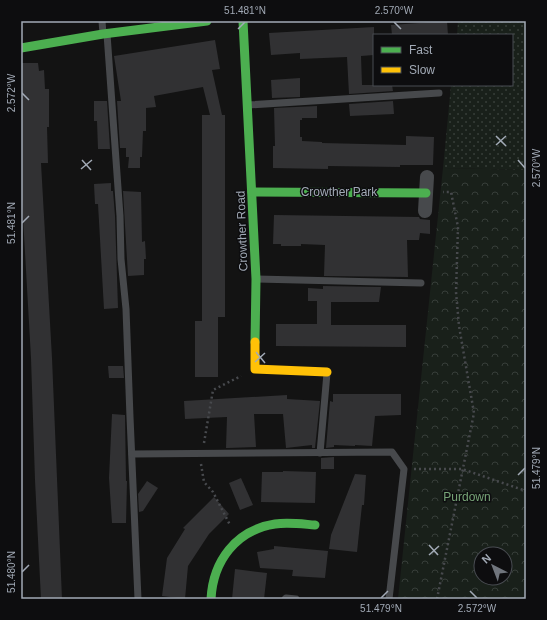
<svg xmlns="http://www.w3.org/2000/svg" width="547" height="620" font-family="Arial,sans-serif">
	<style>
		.forest { fill: url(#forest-crowns); fill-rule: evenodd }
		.garden { fill: url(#garden-dots) }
		.building { fill: #313133 }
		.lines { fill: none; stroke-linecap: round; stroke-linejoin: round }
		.path { stroke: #484a4e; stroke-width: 2.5; stroke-dasharray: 2 3; stroke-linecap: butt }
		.lane { stroke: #47494c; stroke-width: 7 }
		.street { stroke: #47494c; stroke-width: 14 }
		.fast { stroke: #4caf50; stroke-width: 9 }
		.slow { stroke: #ffc107; stroke-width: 9 }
		.ticks { fill: none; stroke: #a2aab6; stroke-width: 1.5 }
		.labels { text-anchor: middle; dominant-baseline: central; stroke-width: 3; stroke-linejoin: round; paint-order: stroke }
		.street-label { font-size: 12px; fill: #a2aab6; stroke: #0d0d0f }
		.park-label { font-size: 12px; fill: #77a477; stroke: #0d0d0f }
		.neatline { fill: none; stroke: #a2aab6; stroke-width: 1.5 }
		.ticks-label { font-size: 10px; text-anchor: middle; fill: #a2aab6 }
	</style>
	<defs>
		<pattern id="forest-crowns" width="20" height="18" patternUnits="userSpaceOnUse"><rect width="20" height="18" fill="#19201a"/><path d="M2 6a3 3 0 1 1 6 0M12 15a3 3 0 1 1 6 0" fill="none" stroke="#373e39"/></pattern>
		<pattern id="garden-dots" width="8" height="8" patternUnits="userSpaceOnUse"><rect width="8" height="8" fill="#19201a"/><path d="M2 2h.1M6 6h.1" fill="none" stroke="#373e39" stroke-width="1.8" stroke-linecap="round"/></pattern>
	</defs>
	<rect width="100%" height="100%" fill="#131313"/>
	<path class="forest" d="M443,168l83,2v429h-128zM481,554h24v24h-24z"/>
	<path class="garden" d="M458,21h68v149l-83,-2 8,-83h61v-50h-55z"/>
	<g class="building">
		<path d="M447,21l1,14h-56l-1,-10z"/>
		<path d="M374,27v28l-13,1 1,29h30l1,6 -44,3 -2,-37 -47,2v-6l-29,2 -2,-22z"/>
		<path d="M215,40l5,29 -8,1 10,45h3v202h-7v60h-23v-56h7v-206h8l-7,-28 -49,9 2,11 -10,1v23h-3l-1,26h-2v11h-12l1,-11h-3v-9h-6l-3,-47h4l-7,-45z"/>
		<path d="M21,63h17l1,8 5,-1 1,19h4v38h-2l1,36h-7l11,195 10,241h-21l-6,-119 -4,-122 -10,-176z"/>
		<path d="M300,78v19l-28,1 -1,-18z"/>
		<path d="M94,101h13l3,48h-12l-1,-28h-3z"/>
		<path d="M393,101l1,13 -44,2 -1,-12z"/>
		<path d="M317,106v12h-15v2h-2v17h2v4l20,1v1l84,2v-9l28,1 -1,28h-33v2l-72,-1v3l-55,-1v-22h2l-1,-38z"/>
		<path d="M111,183v8h2l2,25 3,92 -14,1 -6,-105h-3l-1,-20z"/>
		<path d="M123,191l18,1 1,50 3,-1 1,18h-2v16l-16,1z"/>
		<path d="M274,215l145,2 1,2 10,1v14l-10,-1 -1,7h-12l1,37 -84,-1 1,-31 -24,-1v2h-20v-2h-8z"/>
		<path d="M323,286l58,1 -2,15h-48v23h75v22l-130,-1v-22h41v-23h-9v-13l15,1z"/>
		<path d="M108,366h15l1,12h-15z"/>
		<path d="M333,394h68v21l-26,1 -3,30 -17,-1v1l-21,-1v2l-8,1 4,-47 3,1z"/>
		<path d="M287,395v4l33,2 -5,47h-3v-3l-26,3 -3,-34h-29l2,33 -28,1h-2l1,-31 -42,2 -1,-18z"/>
		<path d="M112,414l13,1 1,66h1l-1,42h-14l-3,-45z"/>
		<path d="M334,457v12h-13v-11z"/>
		<path d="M283,471l33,1 -1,31 -54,-1 1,-30h21z"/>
		<path d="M355,474l11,1 -2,30h-2l-5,47 -28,-3 2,-14z"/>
		<path d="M241,478l12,27 -13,5 -11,-27z"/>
		<path d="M147,481l11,7 -15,23 -4,1 -1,-18z"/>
		<path d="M214,497l15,17 -20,20 -21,32 -3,33 -23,-3 5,-38 18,-29 -2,-1z"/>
		<path d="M274,546l54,5 -3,27 -33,-2 1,-6 -33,-2 -3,-16 17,-3z"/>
		<path d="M235,569l32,4 -3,26h-32z"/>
	</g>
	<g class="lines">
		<g class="path">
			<path d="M204,443l9,-53 28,-14"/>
			<path d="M201,464l3,18 9,10 17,33"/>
			<path d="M414,469h48l64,22"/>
			<path d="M437,599l37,-186 -15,-87 -3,-34 2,-65 -7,-35h-8"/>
		</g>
		<g class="lane">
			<path d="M102,21l1,13"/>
			<path d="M107,34l13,182 1,43 5,50 4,108 8,182"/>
			<path d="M248,105l191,-12"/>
			<path d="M257,279l164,4"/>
			<path d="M320,453l7,-80"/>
			<path d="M132,454l260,-2 12,17 -15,130"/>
			<path d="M285,599l1,-1 10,1"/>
		</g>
		<path class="street" d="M425,211l2,-34"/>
		<g class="fast">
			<path d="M243,21l13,258 -1,63"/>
			<path d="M21,48l82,-14 104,-13"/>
			<path d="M252,192l174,1"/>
			<path d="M211,599c2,-38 25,-69 64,-75 13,-2 27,0 40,1"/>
		</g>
		<path class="slow" d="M255,342v27l72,3"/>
	</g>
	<path class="ticks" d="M394,22l7,7M238,29l7,-7M22,93l7,7M496,136l10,10M496,145l10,-9M82,160l9,10M518,160l7,8M81,169l11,-9M22,223l7,-7M256,352l9,11M255,362l10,-9M518,475l7,-7M429,545l9,10M429,555l10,-9M22,572l7,-7M470,591l7,7M381,598l7,-7"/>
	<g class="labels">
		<g class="street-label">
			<text x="339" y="192">Crowther Park</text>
			<text transform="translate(242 231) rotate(-92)">Crowther Road</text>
		</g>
		<g class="park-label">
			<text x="467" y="497">Purdown</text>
		</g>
	</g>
	<rect width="547" height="620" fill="none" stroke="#0d0d0f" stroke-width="44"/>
	<rect x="373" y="34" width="140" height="52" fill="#0d0d0f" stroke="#494c52"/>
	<rect x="381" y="47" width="20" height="6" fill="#4caf50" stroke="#494c52"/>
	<text x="409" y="54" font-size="12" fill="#a2aab6">Fast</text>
	<rect x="381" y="67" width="20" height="6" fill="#ffc107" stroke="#494c52"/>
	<text x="409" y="74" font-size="12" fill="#a2aab6">Slow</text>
	<g transform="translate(493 566) rotate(318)"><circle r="19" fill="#0d0d0f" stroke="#494c52"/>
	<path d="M0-3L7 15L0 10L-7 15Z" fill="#70757d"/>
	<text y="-6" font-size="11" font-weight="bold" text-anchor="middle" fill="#a2aab6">N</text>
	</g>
	<rect x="22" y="22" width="503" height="576" class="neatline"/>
	<g class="ticks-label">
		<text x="245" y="14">51.481°N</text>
		<text x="394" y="14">2.570°W</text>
		<text transform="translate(11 93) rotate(-90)" y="4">2.572°W</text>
		<text transform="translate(536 168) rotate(-90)" y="4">2.570°W</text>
		<text transform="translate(11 223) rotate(-90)" y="4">51.481°N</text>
		<text transform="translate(536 468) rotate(-90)" y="4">51.479°N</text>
		<text transform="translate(11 572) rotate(-90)" y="4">51.480°N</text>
		<text x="381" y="612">51.479°N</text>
		<text x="477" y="612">2.572°W</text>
	</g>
</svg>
